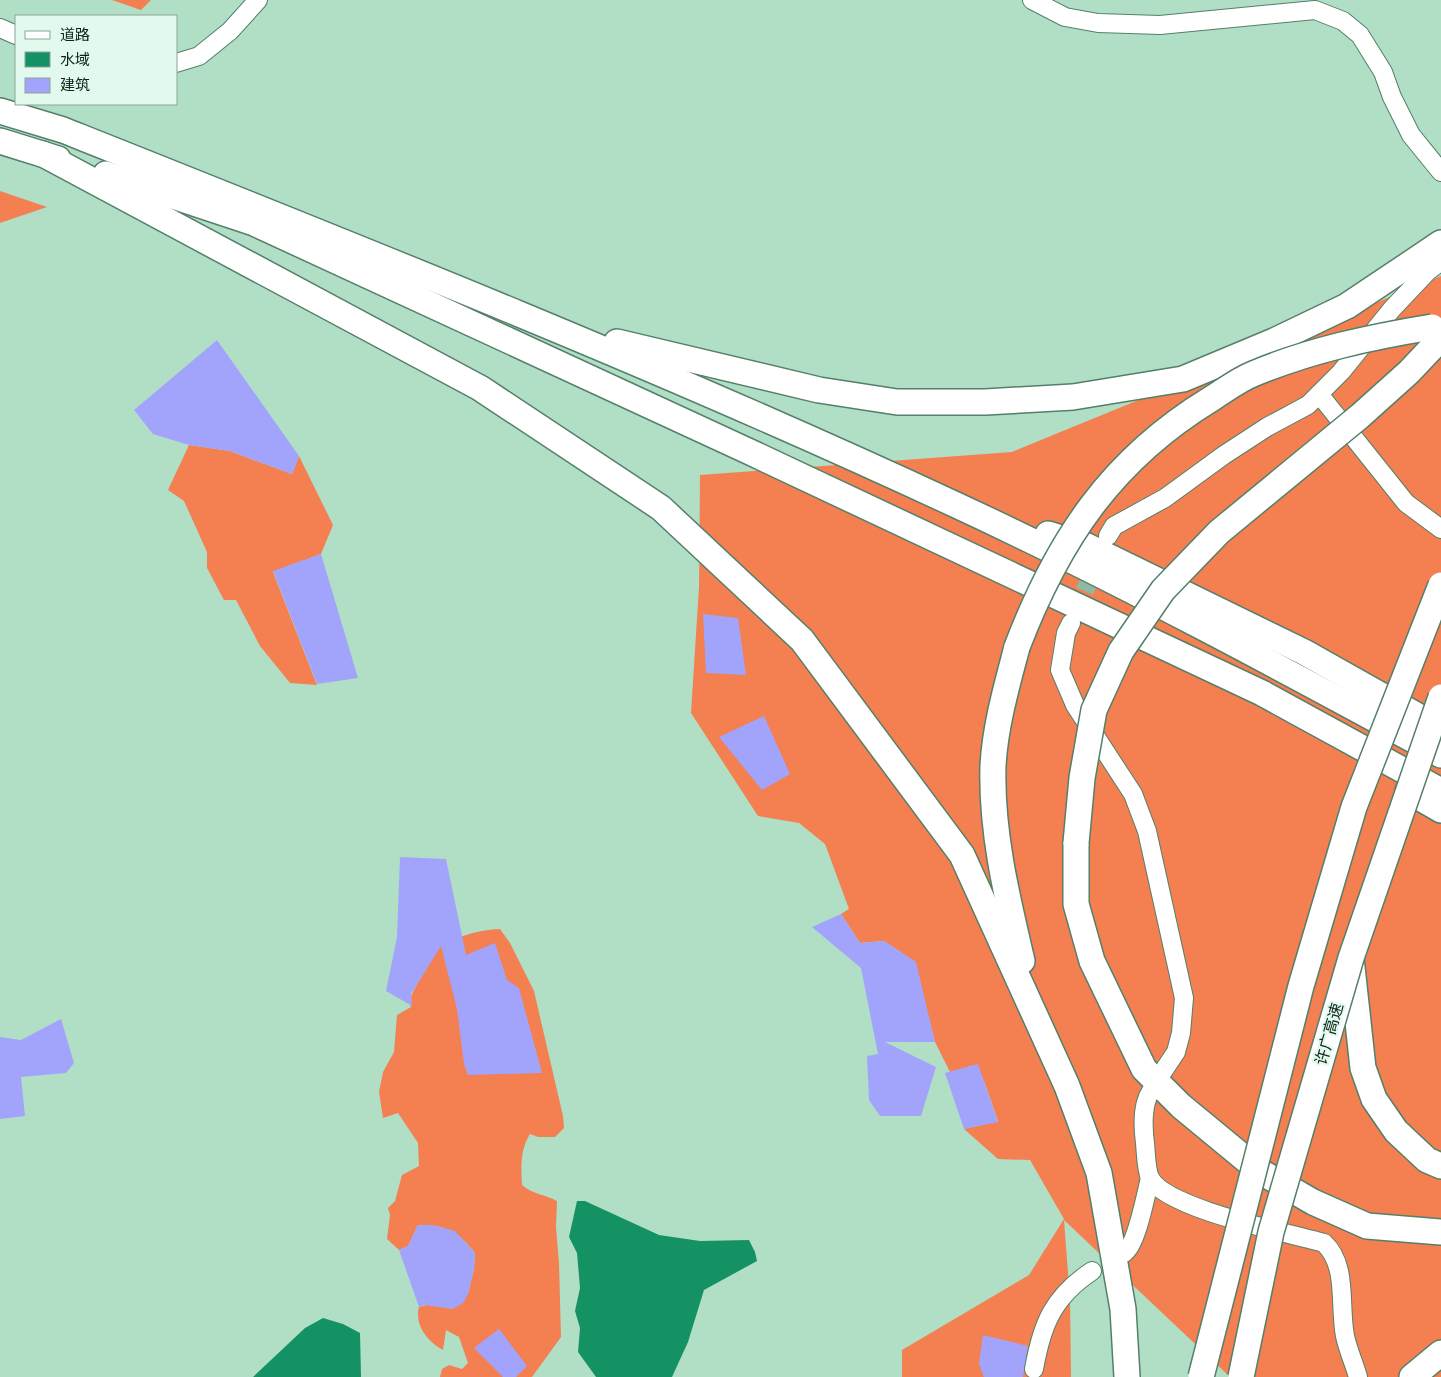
<svg xmlns="http://www.w3.org/2000/svg" width="1441" height="1377" font-family="'Crimson Pro','Noto Sans SC',serif">
	<style>
		.forest { fill: #f47f51 }
		.water { fill: #149264 }
		.building { fill: #a2a4fb }
		.lines { fill: none; stroke-linecap: round; stroke-linejoin: round }
		.minor-tunnel { stroke: #90b9a4; stroke-width: 18; stroke-dasharray: 18 9; stroke-linecap: butt }
		.minor-casing { stroke: #547f69; stroke-width: 20 }
		.highway-casing { stroke: #547f69; stroke-width: 28 }
		.minor { stroke: #fff; stroke-width: 18 }
		.highway { stroke: #fff; stroke-width: 25 }
		.highway-bridge-casing { stroke: #547f69; stroke-width: 28; stroke-linecap: butt }
		.highway-bridge { stroke: #fff; stroke-width: 25 }
		.labels { text-anchor: middle; dominant-baseline: central; stroke-width: 4.5; stroke-linejoin: round; paint-order: stroke }
		.street-label { font-size: 16px; fill: #10231a; stroke: #e2f9ed }
	</style>
	<rect width="100%" height="100%" fill="#b0dfc6"/>
	<g class="forest">
		<path d="M112,0h39l-10,10z"/>
		<path d="M0,191l47,16 -47,16z"/>
		<path d="M1441,276v1101h-211l-166,-157 6,79 1,78h-169v-27l127,-75 35,-56 -34,-59 -32,-1 -34,-30 34,-8 -14,-40 -9,-16 -25,7 -15,-30 -21,-81 -30,-20 -24,2 -19,-29 8,-5 -24,-65 -26,-21 -41,-7 -67,-103 8,-126 1,-112 312,-23z"/>
		<path d="M189,445l41,6 62,23 7,-18 34,69 -12,29 -48,18 44,113 -27,-2 -30,-37 -24,-46h-12l-17,-32v-16l-23,-51 -16,-11z"/>
		<path d="M500,929l10,14 24,48 29,125 1,12 -9,9h-17l-8,-3c-10,16 -9,33 -8,51 11,10 23,9 35,16l-1,26 3,36 2,74 -29,40h-92l2,-8 7,-4 13,4 6,-6 -9,-26 -13,-7 -3,20c-15,-8 -29,-25 -24,-43l49,-13 6,-25 1,-16c-18,-22 -28,-28 -57,-28l-10,21 -9,4 -12,-11 3,-24 -2,-7 7,-7 7,-26 17,-9 -1,-23 -20,-30 -15,5 -4,-26 4,-20 11,-20 3,-37 14,-8 -2,-4c4,-17 18,-31 24,-48l-5,-2c23,-14 45,-23 72,-24z"/>
	</g>
	<g class="water">
		<path d="M577,1201h8l74,34 41,6 49,-1 6,12 2,9 -53,29 -16,52 -16,35h-76l-18,-25 2,-24 -5,-17 5,-23 -3,-35 -8,-16z"/>
		<path d="M323,1318l20,6 17,9 1,44h-108l52,-49z"/>
	</g>
	<g class="building">
		<path d="M217,340l82,116 -7,18 -62,-23 -41,-6 -36,-11 -19,-24z"/>
		<path d="M321,554l37,124 -41,6 -44,-113z"/>
		<path d="M703,614l35,4 8,57 -40,-2z"/>
		<path d="M764,716l26,58 -28,16 -43,-53z"/>
		<path d="M400,857l46,2 20,96 29,-12 12,37 12,8 23,85 -74,2 -4,-11 -7,-55 -16,-63 -30,48 1,12 -26,-15 11,-54z"/>
		<path d="M841,914l19,29 24,-2 32,21 19,80h-50l51,25 -15,49h-41l-11,-16 -2,-44 11,-2 -17,-86 -49,-41z"/>
		<path d="M61,1019l13,44 -8,10 -45,4 4,39 -25,3v-82l21,3z"/>
		<path d="M978,1064l20,58 -34,7 -19,-56z"/>
		<path d="M418,1225h15l22,6 20,22 -1,16 -6,25 -5,9 -10,6 -29,-4 -5,2 -20,-57 9,-4z"/>
		<path d="M499,1329l28,37 -11,11h-13l-29,-29z"/>
		<path d="M983,1335l45,11 -5,31h-39l-5,-13z"/>
	</g>
	<g class="lines">
		<path class="minor-tunnel" d="M1074,616l23,-54"/>
		<defs>
			<g id="minor">
				<path d="M1032,0l33,17 33,6 62,2 155,-15 28,11 17,14 23,37 9,25 19,38 30,37"/>
				<path d="M0,28l16,7"/>
				<path d="M176,63l23,-7 31,-25 28,-31"/>
				<path d="M1319,394l87,109 35,26"/>
				<path d="M1108,536l6,-10 51,-28 59,-43 43,-28 41,-22 33,-33 51,-63 35,-37 14,-11"/>
				<path d="M1071,623l-5,10 -6,37 15,35 58,89 14,37 37,167 -3,35 -5,19 -14,21"/>
				<path d="M1151,1091c-9,13 -8,37 -6,52 1,10 1,26 5,35 16,31 139,55 174,65 24,22 15,62 21,93 3,14 9,27 13,41"/>
				<path d="M1124,1253c13,-8 22,-60 26,-75"/>
				<path d="M1034,1369c8,-45 19,-72 58,-98"/>
			</g>
			<g id="highway">
				<path d="M0,111l63,19c299,119 599,238 891,374 166,77 327,164 487,251"/>
				<path d="M0,141l58,18"/>
				<path d="M43,154l437,234 181,120 141,132 160,215 105,231 32,87 24,136 4,68"/>
				<path d="M106,174l148,49 496,229 512,241 179,98"/>
				<path d="M617,342l202,48 78,12h88l88,-5 110,-18 91,-38 73,-35 94,-63"/>
				<path d="M1048,534l39,12 217,106 137,77"/>
				<path d="M1017,647c-10,38 -22,79 -24,119 -2,66 14,131 29,195"/>
				<path d="M1408,791l33,19"/>
				<path d="M1076,843v61l16,57 52,108 37,37 80,66 52,30 54,24 74,6"/>
				<path d="M1351,958l12,110 11,31 22,32 31,29 14,6"/>
				<path d="M1412,1377l29,-24"/>
			</g>
		</defs>
		<use href="#minor" class="minor-casing"/>
		<use href="#highway" class="highway-casing"/>
		<use href="#minor" class="minor"/>
		<use href="#highway" class="highway"/>
		<defs>
			<g id="highway-bridge">
				<path d="M1017,647c41,-107 94,-187 194,-248 13,-8 27,-19 42,-25 57,-24 118,-37 179,-47"/>
				<path d="M1076,843l6,-65 12,-68 27,-59 42,-61 56,-58 141,-116 49,-44 32,-34"/>
				<path d="M1201,1377l100,-391 53,-179 87,-222"/>
				<path d="M1241,1377l30,-145 80,-274 90,-261"/>
			</g>
		</defs>
		<use href="#highway-bridge" class="highway-bridge-casing"/>
		<use href="#highway-bridge" class="highway-bridge"/>
	</g>
	<g class="labels">
		<g class="street-label">
			<text transform="translate(1329 1034) rotate(-74)">许广高速</text>
		</g>
	</g>
	<rect x="15" y="15" width="162" height="90" fill="#e2f9ed" stroke="#8ea399"/>
	<rect x="25" y="31" width="25" height="8" fill="#ffffff" stroke="#8ea399"/>
	<text x="60" y="40" font-size="15" fill="#10231a">道路</text>
	<rect x="25" y="52" width="25" height="15" fill="#149264" stroke="#8ea399"/>
	<text x="60" y="65" font-size="15" fill="#10231a">水域</text>
	<rect x="25" y="78" width="25" height="15" fill="#a2a4fb" stroke="#8ea399"/>
	<text x="60" y="90" font-size="15" fill="#10231a">建筑</text>
</svg>
